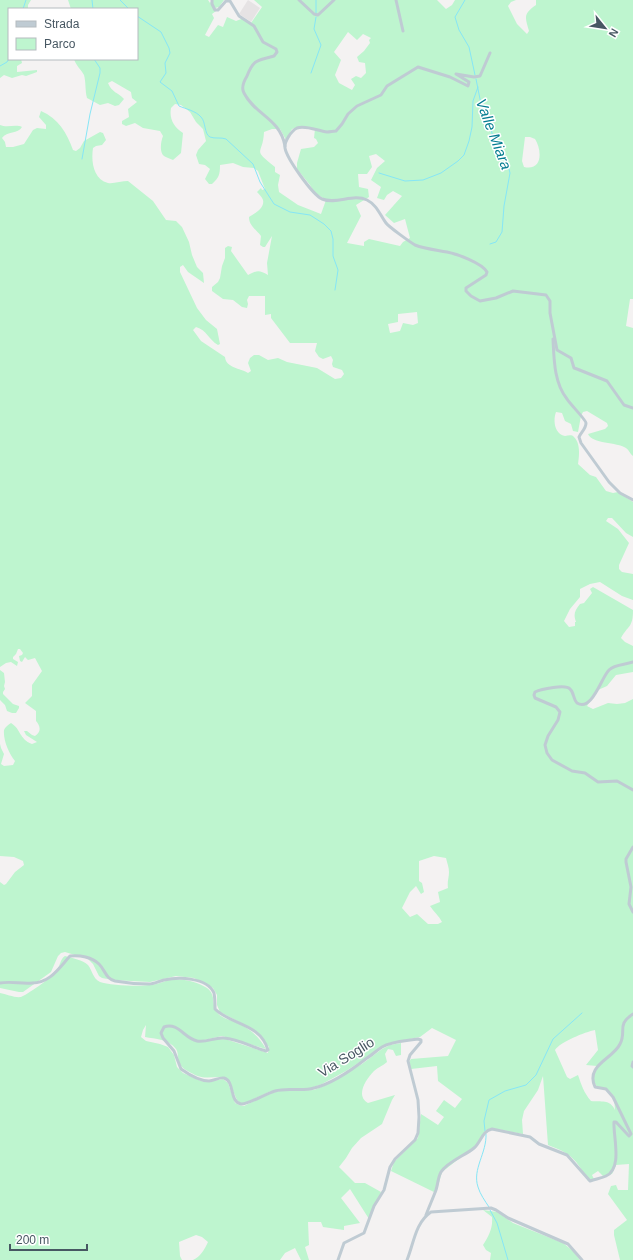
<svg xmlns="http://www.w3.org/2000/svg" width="633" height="1260" font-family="Arial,sans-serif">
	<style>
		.education { fill: #e6e3e4 }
		.green { fill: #bef5cf; fill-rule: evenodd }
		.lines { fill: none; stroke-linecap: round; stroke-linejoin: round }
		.stream { stroke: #86e6f6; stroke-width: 1 }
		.minor { stroke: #bfcbd3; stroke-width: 3 }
		.labels { text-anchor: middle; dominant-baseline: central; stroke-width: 3; stroke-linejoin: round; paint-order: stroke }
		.street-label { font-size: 14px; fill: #475762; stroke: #fff }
		.water-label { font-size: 15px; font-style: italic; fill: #047d91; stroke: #fff }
	</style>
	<rect width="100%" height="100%" fill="#f4f2f2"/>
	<path class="education" d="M248,0l12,8 -9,14 -12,-8z"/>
	<g class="green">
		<path d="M0,0h31l-3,5v4h-19v50h12l1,4 -5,3v6l20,-2v2l-11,4 -4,-1 -10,3 -8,-3 -4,3z"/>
		<path d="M68,0h140l2,3 2,-3h12l-5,7 -4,1 1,3 -4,3 2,4 -9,17 4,2 9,-12 5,2 4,-10 9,4 8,-3 7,5 11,-16 -8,-7h183l9,9 6,-4 3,-5h61l-5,2 -3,4 9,18 10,10 2,-3c-4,-14 -6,-17 7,-26v-5h97v299h-3l-4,27 7,2v128c-3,-2 -4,-6 -7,-8 -9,-6 -34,-4 -38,-14l17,-5 3,-3 -1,-3 -20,-12 -4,1 -2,4 -3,16 -5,-1 -2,-7 -6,-3 -3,-8 -6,-1c-3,8 -2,22 9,24 3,0 6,-2 9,1 7,7 5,19 4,27l12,11 6,2 10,14 7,2 5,-1 15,10v35l-7,-4 -14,-15h-4l-2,3 12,8 11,14 -10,22v4l3,3 11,2v26l-11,-4 -22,-14 -10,2 -10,5v8l-10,12 -6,12 5,6 6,-1v-4h1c-3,-8 -1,-12 4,-18l4,-1 8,-10 -2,-4 3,-2 40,23c0,18 -5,15 -12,28l4,4 8,4v26l-17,3 -9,11 -9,4 -11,16 6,3 15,-6 9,1 8,-1 8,-4v561h-13l-6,-25v-5l13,-10 -19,-26 3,-8 5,-1 2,5h10l1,-26 -13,1 -4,9 -9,2 -5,-5 -6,4 2,4 -6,2c-12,-22 -16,-27 -40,-36l-5,-69 -5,14 -14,21 -2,9 1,14 -32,-6 -6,3 -6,12 -37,29 -6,21 -45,-22 3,-9 24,-24 3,-24 17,11 6,-8 -8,-6 8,-11 11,8 7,-9 -24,-18 -1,-15 -26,3 -2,-7 2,-3 37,-3 8,-16 -24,-12 -12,9 -31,6 -43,28 -24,13 -11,4 -40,3 -26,12h-5l-3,-3 -9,-21c-10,-5 -20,2 -33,-4 -5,-3 -13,-6 -15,-11 -3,-4 -1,-11 -4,-15 -7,-10 -21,-10 -31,-12l1,-12 -3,5 -2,7 5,4 14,3 8,3 6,8 3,12 6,6 18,8 7,1 15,-3 5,4 7,20 4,2 5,1 22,-11 13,-4 35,-1 12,-5 36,-21 20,-15 8,-4 11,-2v12l-5,1 -3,-6 -5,-1 -3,5 2,8c-4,4 -9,5 -13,9 -8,8 -19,25 -6,32l27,-8 -3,5 -10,24 -21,14 -9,10 -6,10 -7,9 16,16h10l16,9 -12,27 -19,-30 -9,9 19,25 -16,3v4l-21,-3 -2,-5h-13l1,23 -4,2 4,13h-8l-6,-12 -10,5 -5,7h-87c8,-4 11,-10 15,-18l-6,-5 -6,-2 -17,7 1,14 2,4h-182v-267c6,1 15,5 21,4 4,-1 33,-21 35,-25 4,-5 4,-13 9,-16 7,2 18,4 23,9 4,5 5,14 12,17 8,3 40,5 49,3 7,0 13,-3 20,-5 12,-2 28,1 38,8 11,8 2,20 14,28 4,3 10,4 14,6 14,6 24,14 31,27l-44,-13 -18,4 21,-1 43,14 1,-6 -9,-12 -7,-6 -33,-17 -3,-7v-10l-4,-7 -19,-10 -18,-2 -26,6 -37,-2 -11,-2 -3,-2 -6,-12 -5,-5 -23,-7 -4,1 -3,3 -7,16 -28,20h-4l-19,-4v-106l4,3 2,-1 9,-12 9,-7 -1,-4 -9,-4 -14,-1v-112l1,4 3,6 -3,10 3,2 9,-1 2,-4c-6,-7 -12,-21 -11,-31 1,-3 4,-5 7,-7 10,6 8,16 21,21l5,-2 -11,-7 -2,-4h3l5,4 3,1c7,-4 5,-11 1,-15v-10l-11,-8 7,-7v-11l10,-14 -7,-13 -7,2 -3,-3 -3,5 -2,-1 -1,-5 3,-1 1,-2 -3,-4h-2l-2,5 -3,3v2l5,3 -1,4 -6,-4 -5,1 -6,4v-542c7,3 16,-1 22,2 -4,7 -15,4 -20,11l3,4 1,5h7l11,-3 9,-14 4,-2 9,1v-4l-7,-8 2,-6c17,7 26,22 32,39l3,1 4,-3 4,-7 16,-9 3,1 3,7 -4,5 -6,1 -3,2c-2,13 0,31 15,35 5,1 14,-2 20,-2l25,20 13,19 10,1 6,6 7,15 3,13 5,12 6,6 1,10 -16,-11 -5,-7 -3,2v5l17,36 9,12 11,9 3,15 -2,1c-10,-6 -11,-15 -22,-18l-3,3 8,11 24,16c1,11 15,11 23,16l3,-2 -3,-8 2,-5 4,-3h5l9,5 10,-2 9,4 30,6 18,11 6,-1 3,-4 -2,-4 -9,-3 -1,-3 1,-4 -2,-4 -8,3 -4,-2 -4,-6 2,-8h-27l-19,-25v-4l-6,1v-19h-16l-2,4 1,4 -1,4 -5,-1 -9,-7 -10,-1 -11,-8v-4l6,-5 2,-4 2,-12 3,-8v-10l3,-2 4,1 -1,4 17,24c9,-4 10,-6 20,0l-1,-12 5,-27 -7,11h-2l-3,-2 1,-9c-5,-7 -12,-10 -12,-19 5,-3 16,-9 14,-17 -1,-3 -4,-6 -6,-8l4,-4 1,2 3,-1 -7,-18 -4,-3 -11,-1 -10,-4 -13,2c0,9 -1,13 -8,19h-3l-4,-5 5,-10 -5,-4 -6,-1 -3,-9 2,-5 8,-9 -3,-12 -7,-7 -6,-10 -9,-7 -6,-1 -4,4c-2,11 3,19 12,25l-2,20 -8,7c-3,-1 -7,-3 -9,-4 -5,-4 -3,-15 -1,-20l-3,-5 -17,-3 -8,-5 -9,3 -4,-2v-3l7,-4 -1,-8 9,-7 -5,-4 -1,-6 -19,-11 -4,2c4,10 10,9 16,16l-5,6 -4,1 -7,-3 -8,2 -13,-7c-2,-7 -1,-16 -3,-23 -3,-6 -8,-9 -10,-16h63v-50h-66zM348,32l9,8 6,-6 8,4 -2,2 1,3 -6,8 -7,6 2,5 6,1 1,10 -5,5 -5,-2 -5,3 4,6 -3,5 -13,-7 -4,-8 6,-15 -7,-8zM299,127l16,2 -1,9 2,1 2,4 -4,4 -13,2 -4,14v6l13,16 4,7 12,8 -5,14 -23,-9 -19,-13 -1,-7 2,-10 -5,-3v-5c-24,-19 -12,-11 -11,-35l8,-3h8l6,11 6,-11zM525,137h5l5,2c7,11 8,32 -11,28l-2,-6zM376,154l9,7 -8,7 -6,12 10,7 -4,11 7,2 3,-5 6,-4 9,5 -17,19 9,8 11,-4 5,19 -7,4 -3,4 -31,-7 -5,3v4l-17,-3 14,-27 -5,-11 13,-8 -1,-8 -9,-2 -1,-13h9l5,-7 -3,-11zM417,312l1,11 -5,2 -10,-2 -3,8 -10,2 -2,-9 10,-2v-8zM434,856l12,2c1,5 3,9 3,14 0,6 -2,9 -1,16l-10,4 2,10 -10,4c4,6 9,10 12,16l-4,2h-10l-11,-10 -7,3 -8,-9 8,-16 6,-6 5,8 3,-2 -2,-9 -3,-2v-20zM595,1030l3,20 -12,15 11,1 -4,14 4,7 9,3 8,6 1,14c-5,-11 -14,-8 -24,-9 -7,-8 -10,-17 -13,-26l-8,4 -3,-2 -12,-27c5,-8 30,-18 40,-20z"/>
		<path d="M0,670l4,3 1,9 -1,4 1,3 -2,3v2l10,10 6,2v2l-3,5h-4l-5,-2 -2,-6 -5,-5z"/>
		<path d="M483,1210l14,2 16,11 50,20 10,8 7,9h-90l1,-7 -5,-3 -3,-5c6,-9 10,-17 9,-28z"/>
	</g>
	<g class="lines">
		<g class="stream">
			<path d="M92,0l1,9"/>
			<path d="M120,0l9,9"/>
			<path d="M316,0v13"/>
			<path d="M465,0l-10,17 4,13 10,17 6,28"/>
			<path d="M23,9l3,-9"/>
			<path d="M137,16l24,16 8,16 1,5 -5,10 1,10 -6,9 12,9 7,15c7,3 17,5 22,11 5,5 3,17 9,20 5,2 11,0 16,2l27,25 7,18 14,22 16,8 20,3 14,9 7,7 2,8v17l5,14 -3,20"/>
			<path d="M0,66l7,-4 2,-3"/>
			<path d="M311,73l10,-28 -7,-16 2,-12"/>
			<path d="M476,79l5,25 10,25 4,16 13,20 2,8 -6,33 -2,26 -6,10 -6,2"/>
			<path d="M82,159l8,-45 10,-41v-5l-6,-9"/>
			<path d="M379,173l26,8 18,-1 18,-7 17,-12 6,-6 5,-14 3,-14 1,-26 5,-14"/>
			<path d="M485,1131l-1,-10 5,-21 16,-9 21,-6 10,-10 17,-36 29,-26"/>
			<path d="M486,1134c1,19 -14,35 -8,53 2,7 7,14 11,20"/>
			<path d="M490,1210l7,13 11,37"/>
		</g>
		<g class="minor">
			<path d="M212,0v4l3,6h3l8,-9h4l9,15 15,10 9,16 13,7 1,3 -3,4c-16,5 -20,2 -27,20 -3,5 -6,12 -3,17 11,22 36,25 41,53"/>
			<path d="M299,0l15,14 4,1 16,-15"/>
			<path d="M396,0l7,31"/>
			<path d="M490,53l-10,23 -6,1 -18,-3 13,8 -1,4 -18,-9 -32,-10 -31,19 -6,9 -24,11 -9,8 -6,10 -6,7c-3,0 -6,1 -9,1 -9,-1 -21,-7 -30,-4 -6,3 -13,14 -12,20 2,11 27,46 37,51 15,6 31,-6 45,1 10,5 13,15 19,23 3,4 24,19 29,22 10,4 22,5 32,7 10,2 35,11 40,20l-1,3 -20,13v3l5,5 9,5 16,-3 17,-7 33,4 4,6v12l7,37 14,8 3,10 3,1 30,12 17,24 9,3"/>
			<path d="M553,339c1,20 1,44 14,60 3,5 19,21 19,24 0,6 -5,9 -7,14l2,6 28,39 11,11 13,7"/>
			<path d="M633,662c-8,3 -18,2 -24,8 -8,8 -17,42 -32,33 -4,-4 -3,-11 -7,-14 -4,-5 -29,0 -35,3l-1,3 1,3 21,9 4,5 -2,8 -10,16 -3,9 2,8 5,7 20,11 13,2 13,9 19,-1 16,9"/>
			<path d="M633,847l-7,12v3l5,25 -2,17 4,8"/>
			<path d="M0,983c11,-2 21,1 32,0 18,0 27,-15 38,-27 10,-1 22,1 29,8 6,6 7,15 16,17 11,2 23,3 34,3 5,0 10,-3 15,-4 14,-3 43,-3 50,13 1,5 1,11 1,16 16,16 45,14 53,41l-2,1c-14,-4 -28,-12 -42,-13 -9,-1 -18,5 -27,3 -13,-3 -19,-19 -33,-14l-3,6 2,5 11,13 7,18c7,5 19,12 28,12 5,0 10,-4 15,-3 11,3 5,24 17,26 6,1 26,-11 34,-13 13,-4 26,1 39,-3 17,-4 39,-19 53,-30 5,-3 10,-8 15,-11 10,-6 24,-6 36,-8l3,1v2l-11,13 -2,6 10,39 1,17 -1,16 -3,7 -20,19 -5,8 -6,23 -10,16 -10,27 -20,10 -6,17"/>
			<path d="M633,1062l-1,4 1,1"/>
			<path d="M426,1215c3,-8 7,-17 10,-25 2,-6 2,-13 5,-18 6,-10 25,-17 33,-24 7,-6 8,-17 18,-19l38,8 9,7 28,11 23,26c5,-2 12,-3 16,-5 17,-8 7,-39 8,-54h2l12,13 1,1 2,-2 -18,-37 -7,-8 -11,-2c-10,-22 18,-28 25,-43 7,-13 -4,-19 13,-30"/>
			<path d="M407,1260c7,-17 8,-37 24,-48l60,-4 5,2 12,8 60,26 14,16"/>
		</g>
	</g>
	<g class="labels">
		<g class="street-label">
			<text transform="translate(346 1057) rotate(-32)">Via Soglio</text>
		</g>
		<g class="water-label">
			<text transform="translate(494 134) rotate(69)">Valle Miara</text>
		</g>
	</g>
	<rect x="8" y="8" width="130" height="52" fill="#ffffff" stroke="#b5bcc0"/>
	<rect x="16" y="21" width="20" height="6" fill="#bfcbd3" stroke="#b5bcc0"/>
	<text x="44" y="28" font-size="12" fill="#475762">Strada</text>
	<rect x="16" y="38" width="20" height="12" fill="#bef5cf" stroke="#b5bcc0"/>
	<text x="44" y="48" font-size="12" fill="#475762">Parco</text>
	<g transform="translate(605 28) rotate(120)" stroke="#ffffff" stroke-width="3" paint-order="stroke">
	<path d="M0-3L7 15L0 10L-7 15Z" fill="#475762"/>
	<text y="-6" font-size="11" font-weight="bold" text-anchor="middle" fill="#475762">N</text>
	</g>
	<path d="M10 1244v6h77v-6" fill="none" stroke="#475762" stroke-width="2"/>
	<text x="16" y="1244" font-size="12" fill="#475762" stroke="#ffffff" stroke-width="3" paint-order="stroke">200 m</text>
</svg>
